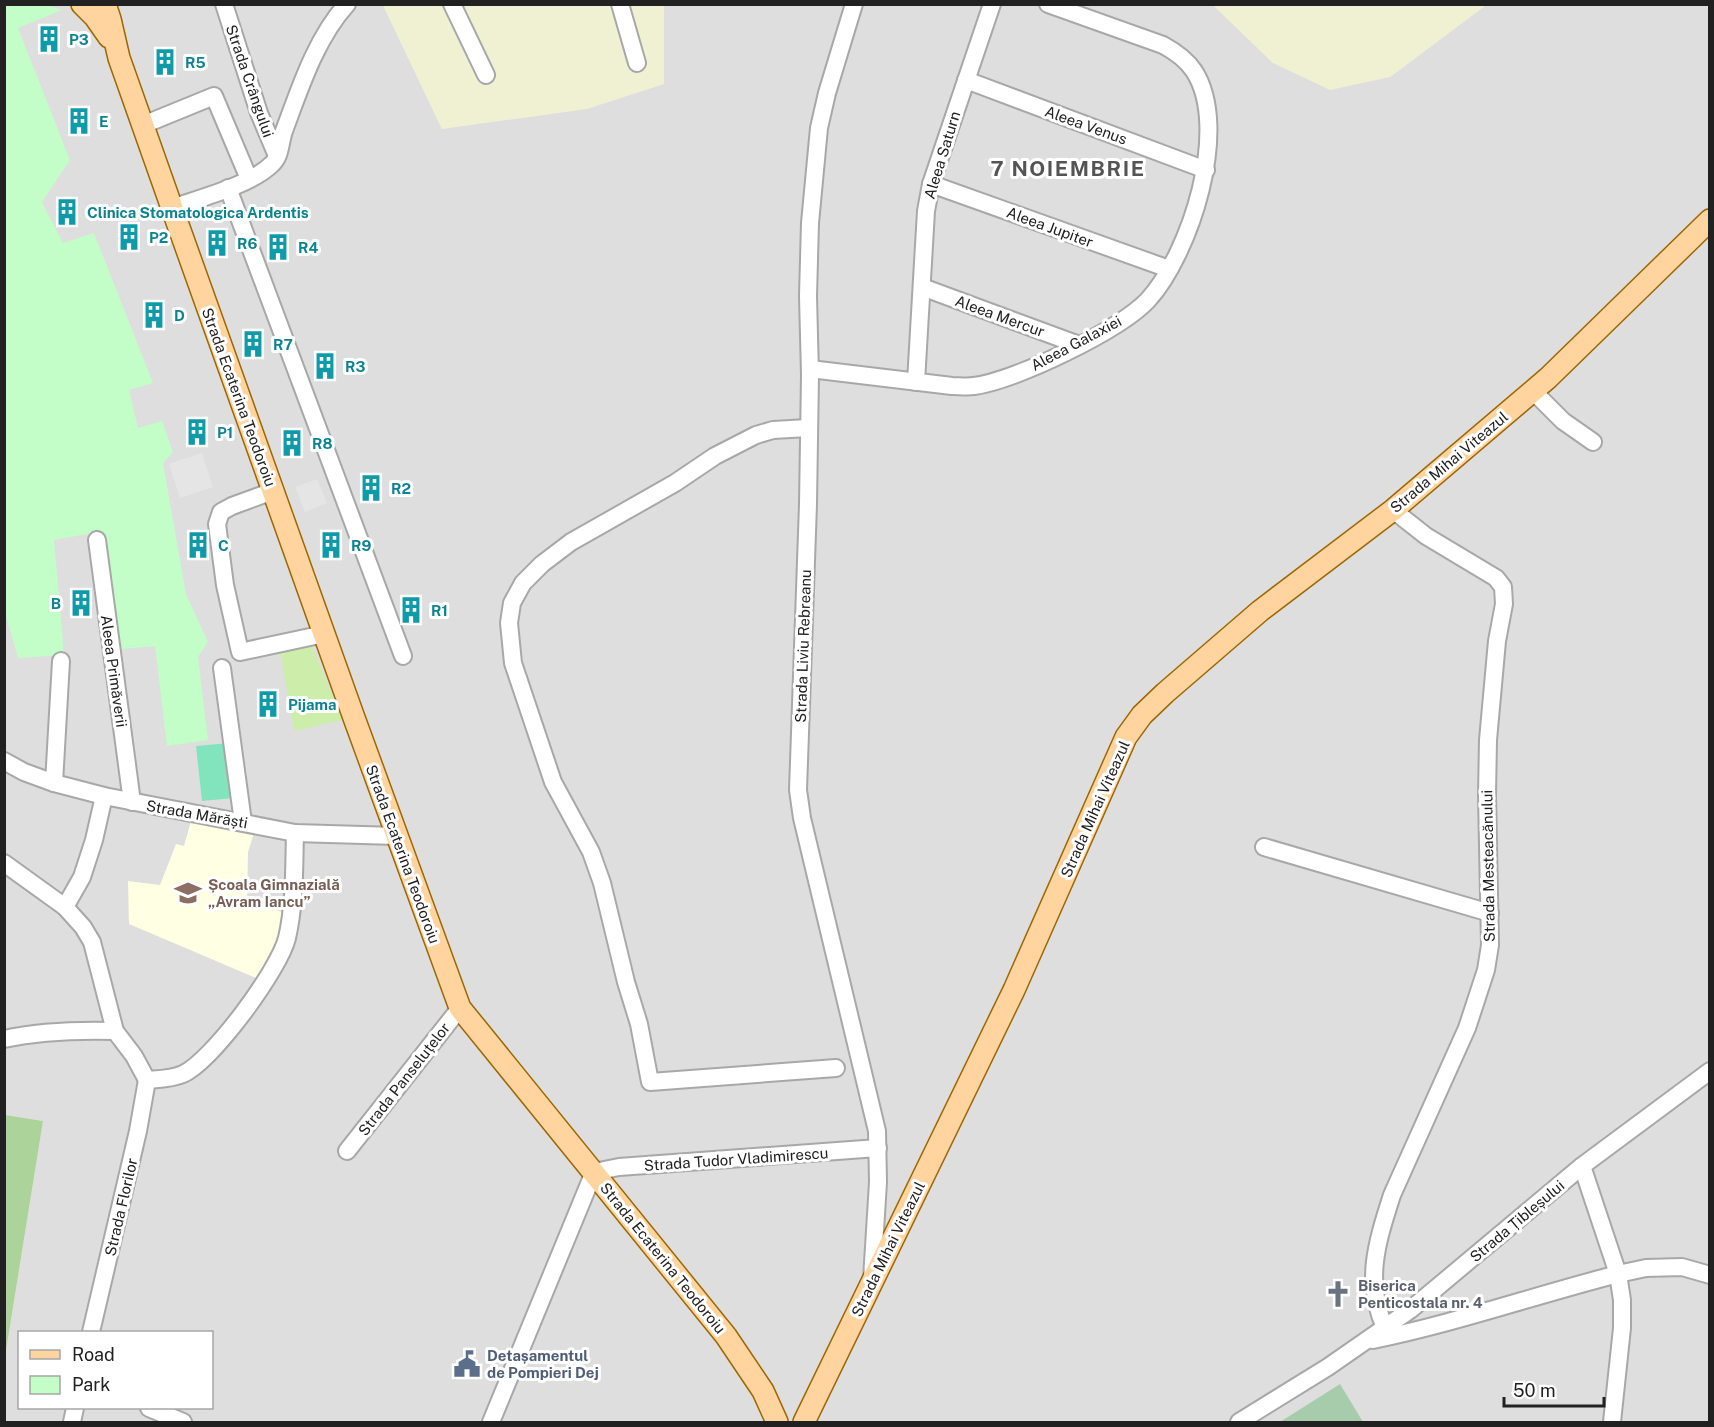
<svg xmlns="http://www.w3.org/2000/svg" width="1714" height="1427" font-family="'Public Sans',sans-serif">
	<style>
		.residential { fill: #dfdede; fill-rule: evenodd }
		.education { fill: #ffffe3 }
		.farmland { fill: #eff1d2 }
		.grass { fill: #cdeeab }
		.forest { fill: #acd39a }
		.cemetery { fill: #a7ccac }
		.park { fill: #c3fdc7 }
		.pitch { fill: #82e4bd }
		.parking { fill: #e5e5e5 }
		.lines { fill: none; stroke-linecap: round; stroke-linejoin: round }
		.minor-casing { stroke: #a8a8a8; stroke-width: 20 }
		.major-casing { stroke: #9e6700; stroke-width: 24 }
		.minor { stroke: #fff; stroke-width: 16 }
		.major { stroke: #ffd49f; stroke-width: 21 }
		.labels { text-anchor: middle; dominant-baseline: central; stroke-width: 6; stroke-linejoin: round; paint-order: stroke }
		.culture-label { font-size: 15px; font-weight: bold; fill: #0d838f; stroke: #fff; text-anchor: start }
		.street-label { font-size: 15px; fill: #212121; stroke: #fff }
		.education-label { font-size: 15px; font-weight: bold; fill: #785e54; stroke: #fff; text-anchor: start }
		.worship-label { font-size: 15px; font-weight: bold; fill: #5b616d; stroke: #fff; text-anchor: start }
		.service-label { font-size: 15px; font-weight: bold; fill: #4e5e75; stroke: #fff; text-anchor: start }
		.district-label { font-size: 21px; font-weight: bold; letter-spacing: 1.5px; fill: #545454; stroke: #fff }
	</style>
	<rect width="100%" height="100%" fill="#f2eee7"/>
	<path class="residential" d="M5,5h378l59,124 222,-45v-79h549l60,58 117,14 96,-72h223v1417h-1704v-65l38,-236 -39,-6zM20,1332h192v76h-192z"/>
	<path class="education" d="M191,821l63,12 -6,19 -1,49 38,12 -6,35 -18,32 -132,-56 -1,-43 32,4 16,-41 8,2z"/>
	<g class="farmland">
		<path d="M383,5h281v79l-77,25 -145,20z"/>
		<path d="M1213,5h273l-96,72 -60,13 -57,-27z"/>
	</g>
	<path class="grass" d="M309,639l34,81 -49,11 -15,-85z"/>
	<path class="forest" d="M5,1115l38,6 -38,236 -1,-242z"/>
	<path class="cemetery" d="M1340,1384l23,38h-83z"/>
	<path class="park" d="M4,5h43l15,5 -44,18 52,132 -28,42 21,41 31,-10 59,150 -24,7 9,38 24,-7 11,31 -10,11 23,131 22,48 -10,15 10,83 -41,6 -12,-100 -34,3 -23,-117 -44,8 10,115 -46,3 -14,-49z"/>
	<path class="pitch" d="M229,743l5,55 -32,3 -6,-55z"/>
	<g class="parking">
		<path d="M202,453l11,34 -33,11 -11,-34z"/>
		<path d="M317,479l10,24 -22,9 -10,-25z"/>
	</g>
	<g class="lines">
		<defs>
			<g id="minor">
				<path d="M224,4l35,109 18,43"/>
				<path d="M452,4l34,71"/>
				<path d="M620,4l17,59"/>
				<path d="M854,4l-27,89 -8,35 -9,95 -2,73 2,79 -2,129 -10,286 4,28 75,313 1,51 -6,97"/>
				<path d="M966,80l240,90"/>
				<path d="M143,125l71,-29 35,83"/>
				<path d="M931,184l238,85"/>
				<path d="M228,188l175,468"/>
				<path d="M172,208c28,-10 79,-23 100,-44 9,-8 8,-22 12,-33 16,-43 32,-93 63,-127"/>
				<path d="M922,287l157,58"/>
				<path d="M810,369l142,17c7,0 15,1 22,0 41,-5 146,-56 174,-86 42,-46 83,-172 46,-229 -8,-12 -18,-19 -31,-26l-115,-41"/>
				<path d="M916,382l10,-171 5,-27 61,-180"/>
				<path d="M1533,391l30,30 30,21"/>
				<path d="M808,428l-35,2 -17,5 -41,21 -40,27 -104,59 -29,22 -19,19 -11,20 -3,20 4,40 40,119 38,70 11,31 24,99 13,42 11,58 186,-14"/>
				<path d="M273,491l-41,15 -11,6 -4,12 8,61 15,67 84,-18"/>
				<path d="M97,540l35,262"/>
				<path d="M222,668l21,154"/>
				<path d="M4,761l20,11 30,11 50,13 191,37 101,3"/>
				<path d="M54,783l7,-122"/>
				<path d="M1264,847l226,66"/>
				<path d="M4,863l61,44 18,20 9,15 23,89 19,25 13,24"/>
				<path d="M65,907l17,-30 12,-37 10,-44"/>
				<path d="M4,1039c37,-8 74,-9 111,-8"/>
				<path d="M147,1080c12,-1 25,-1 36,-6 30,-14 96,-104 104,-136 8,-35 7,-70 8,-105"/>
				<path d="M347,1151l113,-143"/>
				<path d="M1385,1328c-21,-47 -8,-86 7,-133l75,-167 19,-58 4,-25 -3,-150 1,-55 9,-99 7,-37 -1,-17 -7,-9 -70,-42 -33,-26"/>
				<path d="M91,1332l47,-201 9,-51"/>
				<path d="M1373,1340c83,-17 163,-45 245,-66l-36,-108"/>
				<path d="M149,1408l34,14"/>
				<path d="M72,1422l3,-14"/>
				<path d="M491,1422l103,-250 25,-5 259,-19"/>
				<path d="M1239,1422l89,-55 82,-57 172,-144 128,-95"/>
				<path d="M1612,1422l10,-94v-28l-4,-26 28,-6 36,-1 28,8"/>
			</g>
			<g id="major">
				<path d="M82,4l13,13 14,20"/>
				<path d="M105,4l5,15 9,39 53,150 181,507 107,293 266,328 37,55 14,31"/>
				<path d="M804,1422l210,-432 112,-253 16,-22 23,-22 95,-82 133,-101 155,-132 162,-158"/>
			</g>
		</defs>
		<use href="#minor" class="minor-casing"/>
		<use href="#major" class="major-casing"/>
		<use href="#minor" class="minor"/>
		<use href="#major" class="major"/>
	</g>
	<defs>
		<symbol id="building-bare" viewBox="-9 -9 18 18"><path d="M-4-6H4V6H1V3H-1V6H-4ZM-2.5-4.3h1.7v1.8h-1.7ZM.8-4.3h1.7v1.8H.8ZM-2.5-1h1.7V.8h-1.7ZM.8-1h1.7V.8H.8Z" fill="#0f9aa8" stroke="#fff" stroke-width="2.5" paint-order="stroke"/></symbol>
		<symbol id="school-bare" viewBox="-9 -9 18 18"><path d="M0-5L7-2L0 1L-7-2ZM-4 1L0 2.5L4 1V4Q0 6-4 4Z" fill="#8d6e63" stroke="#fff" stroke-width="2.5" paint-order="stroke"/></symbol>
		<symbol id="church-bare" viewBox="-9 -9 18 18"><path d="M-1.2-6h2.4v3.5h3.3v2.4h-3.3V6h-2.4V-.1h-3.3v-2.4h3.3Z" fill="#6b7280" stroke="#fff" stroke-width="2.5" paint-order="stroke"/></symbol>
		<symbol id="civic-bare" viewBox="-9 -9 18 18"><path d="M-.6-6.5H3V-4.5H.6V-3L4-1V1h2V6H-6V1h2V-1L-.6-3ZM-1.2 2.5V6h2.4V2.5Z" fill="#5c6f8a" stroke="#fff" stroke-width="2.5" paint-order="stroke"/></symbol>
	</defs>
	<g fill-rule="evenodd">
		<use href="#building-bare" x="30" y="20" width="38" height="38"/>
		<use href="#building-bare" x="146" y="43" width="38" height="38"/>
		<use href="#building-bare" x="60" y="102" width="38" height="38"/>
		<use href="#building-bare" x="48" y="193" width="38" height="38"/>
		<use href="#building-bare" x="110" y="218" width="38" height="38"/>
		<use href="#building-bare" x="198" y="224" width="38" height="38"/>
		<use href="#building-bare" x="259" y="228" width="38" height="38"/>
		<use href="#building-bare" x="135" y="296" width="38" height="38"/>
		<use href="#building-bare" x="234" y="325" width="38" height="38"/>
		<use href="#building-bare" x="306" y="347" width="38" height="38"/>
		<use href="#building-bare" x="178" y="413" width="38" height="38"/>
		<use href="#building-bare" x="273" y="424" width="38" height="38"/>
		<use href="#building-bare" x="352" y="469" width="38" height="38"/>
		<use href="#building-bare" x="179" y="526" width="38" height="38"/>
		<use href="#building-bare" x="312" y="526" width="38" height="38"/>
		<use href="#building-bare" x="62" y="584" width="38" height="38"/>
		<use href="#building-bare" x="392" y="591" width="38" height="38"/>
		<use href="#building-bare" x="249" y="685" width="38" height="38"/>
		<use href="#school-bare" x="169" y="874" width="38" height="38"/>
		<use href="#church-bare" x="1319" y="1275" width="38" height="38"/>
		<use href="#civic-bare" x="448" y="1345" width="38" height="38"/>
	</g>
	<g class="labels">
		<g class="culture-label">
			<text x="69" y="39">P3</text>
			<text x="185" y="62">R5</text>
			<text x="99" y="121">E</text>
			<text x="87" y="212">Clinica Stomatologica Ardentis</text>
			<text x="149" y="237">P2</text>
			<text x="237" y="243">R6</text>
			<text x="298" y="247">R4</text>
			<text x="174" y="315">D</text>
			<text x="273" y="344">R7</text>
			<text x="345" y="366">R3</text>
			<text x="217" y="432">P1</text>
			<text x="312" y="443">R8</text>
			<text x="391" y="488">R2</text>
			<text x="218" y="545">C</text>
			<text x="351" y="545">R9</text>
			<text x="61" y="603" text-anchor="end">B</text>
			<text x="431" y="610">R1</text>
			<text x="288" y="704">Pijama</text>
		</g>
		<g class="street-label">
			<text transform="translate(250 81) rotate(71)">Strada Crângului</text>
			<text transform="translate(1086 125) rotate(20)">Aleea Venus</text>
			<text transform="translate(942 155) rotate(-73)">Aleea Saturn</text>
			<text transform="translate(1050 227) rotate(20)">Aleea Jupiter</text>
			<text transform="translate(1000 316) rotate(20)">Aleea Mercur</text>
			<text transform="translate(1076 343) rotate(-28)">Aleea Galaxiei</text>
			<text transform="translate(239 397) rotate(70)">Strada Ecaterina Teodoroiu</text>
			<text transform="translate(1449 462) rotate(-40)">Strada Mihai Viteazul</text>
			<text transform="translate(803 646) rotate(-88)">Strada Liviu Rebreanu</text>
			<text transform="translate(114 671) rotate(82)">Aleea Primăverii</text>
			<text transform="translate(1095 809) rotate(-66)">Strada Mihai Viteazul</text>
			<text transform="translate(197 814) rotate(10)">Strada Mărăști</text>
			<text transform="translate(403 854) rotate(70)">Strada Ecaterina Teodoroiu</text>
			<text transform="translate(1488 866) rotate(-91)">Strada Mesteacănului</text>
			<text transform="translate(404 1079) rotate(-52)">Strada Panseluțelor</text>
			<text transform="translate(736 1159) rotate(-4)">Strada Tudor Vladimirescu</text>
			<text transform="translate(121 1207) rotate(-77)">Strada Florilor</text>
			<text transform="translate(1517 1221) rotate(-40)">Strada Țibleșului</text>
			<text transform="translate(888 1249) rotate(-64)">Strada Mihai Viteazul</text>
			<text transform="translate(663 1258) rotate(51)">Strada Ecaterina Teodoroiu</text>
		</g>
		<g class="education-label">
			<text x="208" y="884">Școala Gimnazială<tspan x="208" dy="17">„Avram Iancu”</tspan></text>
		</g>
		<g class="worship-label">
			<text x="1358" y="1285">Biserica<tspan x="1358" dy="17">Penticostala nr. 4</tspan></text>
		</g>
		<g class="service-label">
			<text x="487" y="1355">Detașamentul<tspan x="487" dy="17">de Pompieri Dej</tspan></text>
		</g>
		<g class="district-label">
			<text x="1068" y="168">7 NOIEMBRIE</text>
		</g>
	</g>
	<rect width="1714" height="1427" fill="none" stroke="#212121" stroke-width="12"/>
	<rect x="18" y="1331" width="195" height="78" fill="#ffffff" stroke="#a6a6a6" stroke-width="1.5"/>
	<rect x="30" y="1350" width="30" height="9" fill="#ffd49f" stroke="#a6a6a6" stroke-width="1.5"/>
	<text x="72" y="1361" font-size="18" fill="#212121">Road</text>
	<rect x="30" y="1376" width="30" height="18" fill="#c3fdc7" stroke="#a6a6a6" stroke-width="1.5"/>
	<text x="72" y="1391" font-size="18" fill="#212121">Park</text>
	<path d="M1504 1397v9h100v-9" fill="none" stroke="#212121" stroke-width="3"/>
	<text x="1513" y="1397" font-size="18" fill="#212121" stroke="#ffffff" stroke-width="4.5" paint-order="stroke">50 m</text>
</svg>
